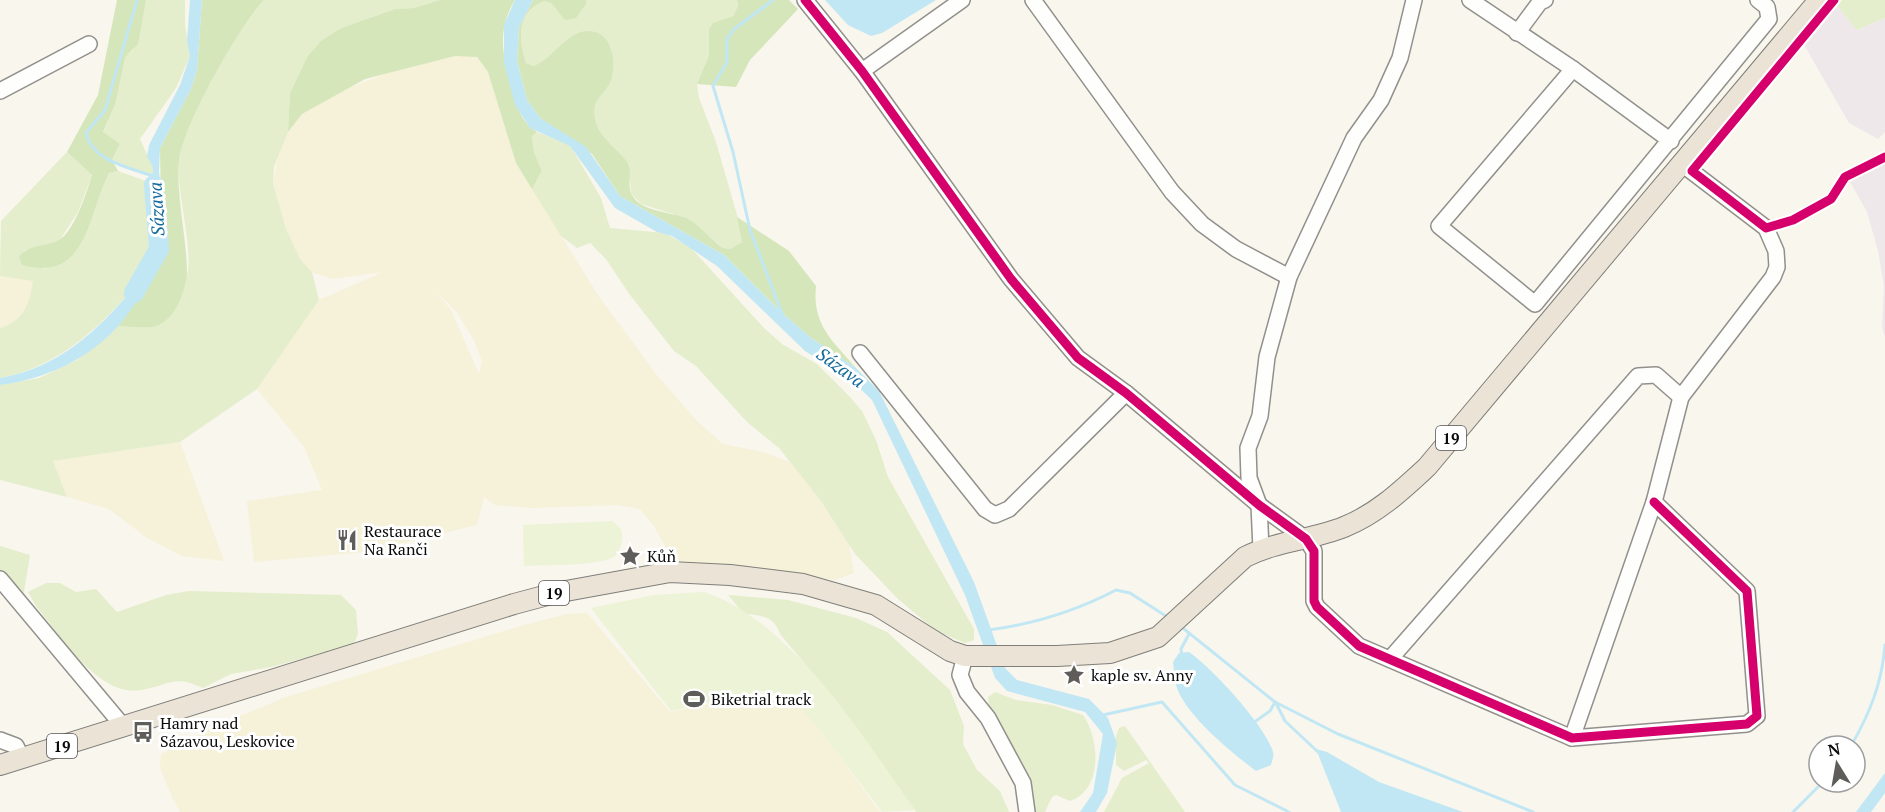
<svg xmlns="http://www.w3.org/2000/svg" width="1885" height="812" font-family="'PT Serif',serif">
	<style>
		.industrial { fill: #efe8eb }
		.farmland { fill: #f6f1d9; fill-rule: evenodd }
		.green { fill: #e4eecc }
		.forest { fill: #d5e6ba }
		.pitch { fill: #edf3d6 }
		.water { fill: #c2e7f4 }
		.lines { fill: none; stroke-linecap: round; stroke-linejoin: round }
		.stream { stroke: #c2e7f4; stroke-width: 3 }
		.river { stroke: #c2e7f4; stroke-width: 20 }
		.minor-casing { stroke: #92908c; stroke-width: 18 }
		.major-casing { stroke: #7f7e7a; stroke-width: 22 }
		.minor { stroke: #fefefc; stroke-width: 15 }
		.major { stroke: #ebe4d6; stroke-width: 20 }
		.cycleway-casing { stroke: #fff; stroke-width: 13 }
		.cycleway { stroke: #d6006c; stroke-width: 9 }
		.labels { text-anchor: middle; dominant-baseline: central; stroke-width: 6; stroke-linejoin: round; paint-order: stroke }
		.shield { fill: #fff; stroke: #545454; stroke-width: 1.5 }
		.shield-label { font-size: 15px; font-weight: bold; fill: #0a0a0a }
		.poi-label { font-size: 16px; fill: #0a0a0a; stroke: #fff; text-anchor: start }
		.water-label { font-size: 18px; font-style: italic; fill: #136a9b; stroke: #fff }
	</style>
	<rect width="100%" height="100%" fill="#f9f6ed"/>
	<g class="industrial">
		<path d="M1837,6l20,24 28,-12v114l-7,7 -29,-16 -46,-80z"/>
		<path d="M1885,162v175l-3,-10 2,-41 -6,-35 -11,-39 -18,-32z"/>
	</g>
	<g class="farmland">
		<path d="M468,55l9,3 11,14 28,91 82,132 58,79 41,47 26,23 40,8 27,10 31,39 28,43 5,29 -19,7 -156,-18 -9,-7 -16,-29 -14,-17 -23,-4 -86,3 -36,-3 -11,-8 -7,28 -112,27 -111,10 -7,-61 75,-11 -18,-43 -47,-58 62,-89 64,-28 -51,7 -20,-7 -12,-13 -14,-30 -13,-46 6,-31 9,-20 14,-18 43,-25 43,-16 67,-17zM437,293l20,19 17,29 8,20 -3,13 -28,-64z"/>
		<path d="M0,276l34,4 -5,25 -9,14 -20,9z"/>
		<path d="M180,442l44,119 -42,-5 -35,-18 -38,-29 -42,-12 -14,-36z"/>
		<path d="M587,613l83,99 86,-18 15,-1 21,6 20,20 68,93h-700l-7,-13 -13,-31 1,-14 52,-27 73,-30 238,-72 43,-11z"/>
	</g>
	<g class="green">
		<path d="M146,0h39v25l5,31 -14,32 -36,51 13,29 -1,9 -40,-17 8,-16 -17,-11 12,-28 7,-42 3,-7 8,-6z"/>
		<path d="M264,0h176l-26,8 -19,1 -54,19 -19,12 -32,53 -2,39 -14,35 -1,16 13,46 14,30 12,13 7,28 -62,89 -77,53 -127,19 14,36 -67,-17v-95l39,-7 38,-18 41,-34h38c8,-14 27,-37 31,-51 7,-26 -11,-83 -8,-115 3,-33 61,-135 85,-160z"/>
		<path d="M586,0h151l1,6 -5,10 -20,7 -4,32 -12,29 2,14 17,44 25,87 1,13 -12,7 -7,-1 -21,-18 -29,-16 -32,-10 -10,-11 -1,-14 -33,-52 -4,-13 3,-12 17,-28 -2,-27 -77,19 -8,-3c-8,-24 -9,-51 18,-62l8,2 3,6 31,-5z"/>
		<path d="M1842,0h43v18l-28,12 -20,-24z"/>
		<path d="M537,132l33,13 31,53 9,30 55,5 26,15 73,80 18,16 35,20 33,33 12,14 14,29 12,37 86,152v11l-9,3 -29,-12 -38,-32 -43,-45 -34,-53 -42,-53 -31,-25 -52,-57 -22,-15 -44,-56 -24,-36 -16,-16 -13,5 -16,-12 -29,-47 10,-18 -8,-19 -2,-16z"/>
		<path d="M67,152l25,23 -14,37 -19,29 -35,10 21,18 64,-96 9,-2 28,10c10,24 20,56 8,81 -4,8 -14,17 -20,25 -35,42 -79,81 -134,91v-50c25,-8 29,-23 33,-47l-33,-5 1,-55z"/>
		<path d="M0,546l30,9 -7,43 -23,-27z"/>
		<path d="M46,583h14l16,9 20,-3 21,23 49,-17 23,-4 152,4 15,15 2,24 -5,11 -82,22 -40,7 -28,14c-30,-14 -33,-3 -62,2 -42,8 -82,-56 -105,-84l-8,-14z"/>
		<path d="M728,595l60,5 68,18 31,14 63,58 14,36 -1,18 14,26 23,21 9,21h-93l-79,-110 -57,-68c-6,-19 -20,-18 -37,-21z"/>
		<path d="M995,692l21,8 36,5 31,10c17,24 20,75 -13,86l-14,-6 -4,2 -7,15h-13l-43,-103 -1,-12z"/>
		<path d="M1125,726l60,86h-81l18,-34 27,-15 -3,-3 -22,11 -8,-6v-29l3,-8z"/>
	</g>
	<g class="forest">
		<path d="M117,0h29l-8,44 -13,13 -10,48 -12,27 17,12 -8,16 6,11 -9,2c-22,42 -21,110 -87,92l-3,-8c10,-13 25,-10 38,-16 17,-7 30,-50 35,-66l-25,-23 31,-57z"/>
		<path d="M202,0h62c-24,25 -82,127 -85,161 -3,37 8,76 8,114 -3,18 -11,44 -31,51 -10,3 -27,0 -38,0l44,-67 -2,-111 31,-59 6,-19z"/>
		<path d="M440,0h75c-19,31 -12,57 -3,89 4,17 10,34 25,43l-5,4 2,16 8,19 -10,18 -16,-26 -28,-91 -11,-15 -22,-1 -90,23 -63,35 -14,18 2,-39 18,-37 14,-16 19,-12 54,-19 19,-1z"/>
		<path d="M533,0h53v4l-10,14 -11,2 -14,-17 -7,-2c-27,11 -26,38 -18,62l8,3c20,-7 36,-41 61,-34 19,5 22,35 15,51 -4,7 -10,12 -13,18 -4,7 -3,15 -1,22 5,16 22,26 31,39 6,10 0,21 4,31 9,20 40,18 57,26 13,7 23,21 35,29l7,1 12,-7 -5,-25 52,34 27,35c-4,39 16,54 40,82l-45,-30 -31,-27 -56,-56 -104,-59 -28,-42 -52,-36 -13,-18 -10,-39 2,-34z"/>
		<path d="M737,0h52l9,9 -48,51 -14,27 -39,-3 12,-29v-26l4,-6 20,-7 5,-10z"/>
	</g>
	<g class="pitch">
		<path d="M612,521c7,5 11,9 10,19 -1,6 -3,13 -8,17 -16,9 -70,8 -90,9l-1,-41z"/>
		<path d="M704,592c88,29 159,145 211,218l-33,2 -66,-87 -26,-29 -28,-5 -91,20 -80,-103 63,-13z"/>
	</g>
	<g class="water">
		<path d="M190,0h12l-5,70 -6,19 -31,59 -1,23 6,77 -3,11c-14,22 -26,47 -43,66 -31,35 -74,54 -119,60v-7c58,-10 98,-47 134,-91 10,-13 23,-25 25,-43 2,-23 -9,-45 -10,-68l3,1 1,-9 -6,-12 2,-11 31,-60 10,-29 -3,-15z"/>
		<path d="M515,0h18l-14,27 -2,34 10,39 13,18 46,29 34,49 104,59 56,56 31,27 45,30 23,23 95,191 31,86 12,12 72,19 19,19 9,25 -10,50 -11,19h-16l13,-19 10,-59 -18,-22 -78,-21 -12,-13 -30,-83 -93,-195 -22,-21 -45,-28 -88,-85 -45,-30 -15,-4 -42,-24 -45,-62 -40,-18 -15,-23 -11,-42v-38z"/>
		<path d="M825,0h111l-54,33 -11,3 -23,-11z"/>
		<path d="M1189,652c22,15 77,74 84,100 1,4 -1,9 -2,13l-15,6c-24,-18 -72,-57 -80,-86 -2,-7 -2,-15 -3,-23l6,-9z"/>
		<path d="M1316,749l11,3 52,30 84,30h-122z"/>
		<path d="M1885,773v20l-14,19h-15z"/>
	</g>
	<g class="lines">
		<g class="stream">
			<path d="M137,0l-32,110 -19,23c6,28 44,35 67,43"/>
			<path d="M773,0l-40,30 -6,9v23l-14,24 20,66 17,78 33,86"/>
			<path d="M1179,625l96,77 63,32 195,78"/>
			<path d="M989,630c45,-6 87,-19 127,-40l14,3 39,25"/>
			<path d="M1182,655l-1,-6 8,-15"/>
			<path d="M1276,703l9,18 33,31"/>
			<path d="M1103,715l59,-13 73,83 54,27"/>
			<path d="M1253,723l17,-12 5,-9"/>
			<path d="M1851,746c19,-33 31,-63 34,-101"/>
			<path d="M1793,812l30,-30"/>
		</g>
		<path class="river" d="M134,293l25,-44 -5,-64"/>
		<defs>
			<g id="minor">
				<path d="M805,0l57,71 149,208 67,79 48,35 133,112 47,34 8,12v50l3,6 42,39 213,92 175,-14 10,-8 -10,-125 -93,-89"/>
				<path d="M1033,0l139,192 30,32 34,25 53,28"/>
				<path d="M1470,0l103,69 98,72"/>
				<path d="M1517,33l23,-31 5,-2"/>
				<path d="M1573,69l-134,157 96,78 234,-285 -2,-12 -9,-7"/>
				<path d="M862,71l100,-71"/>
				<path d="M0,91l89,-47"/>
				<path d="M860,353l125,156 10,6 14,-6 117,-116"/>
				<path d="M1261,549l-2,-44 -10,-27 -1,-30 12,-32 7,-59 22,-80 65,-139 27,-38 19,-42 14,-58"/>
				<path d="M0,579l123,147"/>
				<path d="M965,656l-5,19 7,17 21,26 35,65 4,29"/>
				<path d="M1390,659l248,-283 18,-1 25,22"/>
				<path d="M1572,738l82,-236 27,-105 92,-120 4,-10 -1,-16 -10,-23 -84,-64"/>
				<path d="M0,740l16,6 6,12"/>
			</g>
			<path id="major" d="M0,765l514,-161 41,-11 115,-21 60,3 73,9 73,21 74,46 15,5h92l53,-3 48,-16 87,-80c31,-16 67,-17 99,-30 33,-13 58,-37 83,-60l392,-467"/>
		</defs>
		<use href="#minor" class="minor-casing"/>
		<use href="#major" class="major-casing"/>
		<use href="#minor" class="minor"/>
		<use href="#major" class="major"/>
		<defs>
			<g id="cycleway">
				<path d="M805,0l57,71 149,208 67,79 48,35 133,112 47,34 8,12v50l3,6 42,39 213,92 175,-14 10,-8 -10,-125 -93,-89"/>
				<path d="M1834,0l-142,171 74,57 27,-8 38,-21 14,-22 40,-20"/>
			</g>
		</defs>
		<use href="#cycleway" class="cycleway-casing"/>
		<use href="#cycleway" class="cycleway"/>
	</g>
	<defs>
		<symbol id="restaurant-bare" viewBox="-9 -9 18 18"><path d="M-5-6h1v4h1v-4h1v4h1v-4h1v5L-1.5 .5V6h-2V.5L-5-1ZM5-6V6H3V1.5H1.5Q1.5-4 5-6Z" fill="#5e5d59" stroke="#fff" stroke-width="2.5" paint-order="stroke"/></symbol>
		<symbol id="sight-bare" viewBox="-9 -9 18 18"><path d="M0-6L1.8-2.2L6-1.7L2.9 1.2L3.7 5.4L0 3.3L-3.7 5.4L-2.9 1.2L-6-1.7L-1.8-2.2Z" fill="#5e5d59" stroke="#fff" stroke-width="2.5" paint-order="stroke"/></symbol>
		<symbol id="stadium-bare" viewBox="-9 -9 18 18"><path d="M0-5a6.5 5 0 1 0 0 10a6.5 5 0 1 0 0-10ZM-3.5-1.8h7v3.6h-7Z" fill="#5e5d59" stroke="#fff" stroke-width="2.5" paint-order="stroke"/></symbol>
		<symbol id="bus-bare" viewBox="-9 -9 18 18"><path d="M-5-6H5V4H4V6H2V4H-2V6H-4V4H-5ZM-3.5-4V0h7V-4ZM-3.5 1.2v1.5H-2V1.2ZM2 1.2v1.5H3.5V1.2Z" fill="#5e5d59" stroke="#fff" stroke-width="2.5" paint-order="stroke"/></symbol>
	</defs>
	<g fill-rule="evenodd">
		<use href="#restaurant-bare" x="332" y="525" width="30" height="30"/>
		<use href="#sight-bare" x="615" y="541" width="30" height="30"/>
		<use href="#sight-bare" x="1059" y="660" width="30" height="30"/>
		<use href="#stadium-bare" x="679" y="684" width="30" height="30"/>
		<use href="#bus-bare" x="128" y="717" width="30" height="30"/>
	</g>
	<g class="labels">
		<g class="shield">
			<rect x="1436" y="426" width="30" height="24" rx="4.5"/>
			<rect x="539" y="581" width="30" height="24" rx="4.5"/>
			<rect x="47" y="734" width="30" height="24" rx="4.5"/>
		</g>
		<g class="shield-label">
			<text x="1451" y="438">19</text>
			<text x="554" y="593">19</text>
			<text x="62" y="746">19</text>
		</g>
		<g class="poi-label">
			<text x="364" y="531">Restaurace<tspan x="364" dy="18">Na Ranči</tspan></text>
			<text x="647" y="556">Kůň</text>
			<text x="1091" y="675">kaple sv. Anny</text>
			<text x="711" y="699">Biketrial track</text>
			<text x="160" y="723">Hamry nad<tspan x="160" dy="18">Sázavou, Leskovice</tspan></text>
		</g>
		<g class="water-label">
			<text transform="translate(156 209) rotate(-93)">Sázava</text>
			<text transform="translate(841 367) rotate(36)">Sázava</text>
		</g>
	</g>
	<g transform="translate(1837 764) rotate(349)"><circle r="28" fill="#ffffff" stroke="#9d9d9d" stroke-width="1.5"/>
	<path d="M0-4.5L10 22L0 15L-10 22Z" fill="#5e5d59"/>
	<text y="-9" font-size="16" font-weight="bold" text-anchor="middle" fill="#0a0a0a">N</text>
	</g>
</svg>
